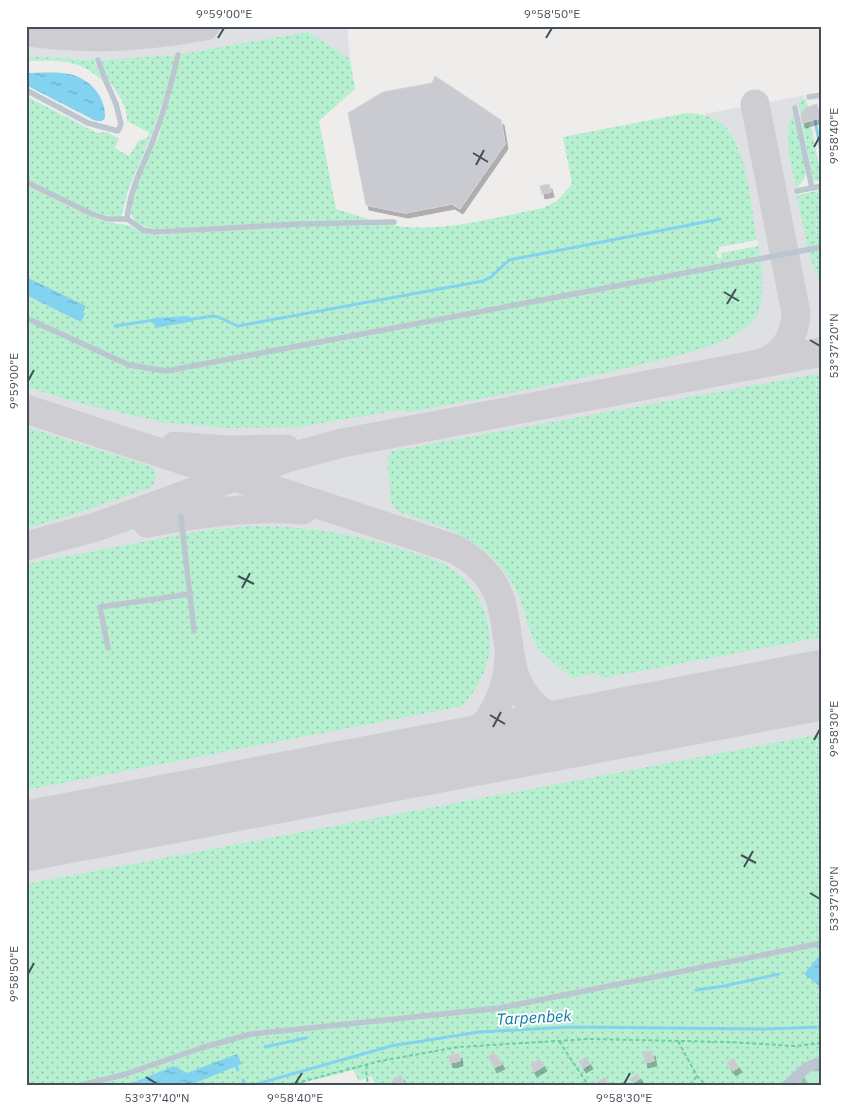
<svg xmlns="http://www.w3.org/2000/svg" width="848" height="1111" font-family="'IBM Plex Sans',sans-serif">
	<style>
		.airport { fill: #dee0e4 }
		.green { fill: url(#green-dots) }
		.forest { fill: url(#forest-firs) }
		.water { fill: url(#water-ripples) }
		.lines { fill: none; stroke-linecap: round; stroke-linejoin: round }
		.stream { stroke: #82d3ef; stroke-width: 3 }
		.taxiway { stroke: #ceced2; stroke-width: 29 }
		.runway { stroke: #ceced2; stroke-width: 70 }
		.building { fill: #c9cbd1; stroke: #d0d2d8; filter: url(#shadow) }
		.path { stroke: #6ecfa4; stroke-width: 2; stroke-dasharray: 4 2.5; stroke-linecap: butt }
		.service { stroke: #bcc6d0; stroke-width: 5.5 }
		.minor { stroke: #bcc6d0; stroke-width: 11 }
		.ticks { fill: none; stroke: #444f5a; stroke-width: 2 }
		.labels { text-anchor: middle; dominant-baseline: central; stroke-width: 4; stroke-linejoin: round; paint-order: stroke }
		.water-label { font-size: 16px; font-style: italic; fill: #077ba3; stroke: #fff }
		.neatline { fill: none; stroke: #444f5a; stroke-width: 2 }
		.ticks-label { font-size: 12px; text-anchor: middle; fill: #444f5a }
	</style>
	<defs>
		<pattern id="green-dots" width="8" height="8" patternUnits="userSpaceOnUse" patternTransform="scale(1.25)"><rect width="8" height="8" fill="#b7f0d0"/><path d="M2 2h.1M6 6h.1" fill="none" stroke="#96c5ac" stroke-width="1.8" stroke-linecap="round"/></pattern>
		<pattern id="forest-firs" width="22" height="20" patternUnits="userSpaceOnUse" patternTransform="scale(1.25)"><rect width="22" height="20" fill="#b7f0d0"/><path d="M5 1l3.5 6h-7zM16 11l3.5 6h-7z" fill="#96c5ac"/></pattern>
		<pattern id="water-ripples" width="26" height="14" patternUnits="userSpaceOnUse" patternTransform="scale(1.25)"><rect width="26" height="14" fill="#82d3ef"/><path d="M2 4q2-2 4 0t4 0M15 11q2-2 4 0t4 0" fill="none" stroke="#6caec5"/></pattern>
		<filter id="shadow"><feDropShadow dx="3" dy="5" stdDeviation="0" flood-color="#0004"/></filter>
	</defs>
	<rect width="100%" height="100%" fill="#efecec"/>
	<g class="airport">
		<path d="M26,26h321l3,33 -42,-27 -105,19 -55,7 -54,2 -68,-4z"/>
		<path d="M806,95l-13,18 -3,7 -3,19 20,102 15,-2v771l-796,75v-880l95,41 597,13 41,-8 -20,-104 -11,-20 -12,-8 -12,-5z"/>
	</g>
	<g class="green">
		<path d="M308,32l42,27 5,30 -36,32 17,88 35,11 -216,9 -18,-5 -6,-10c0,-23 12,-45 21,-65 3,-7 8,-11 8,-18l21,-77z"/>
		<path d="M175,55l-5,24 -18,55 -23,54 -8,29c-32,-1 -66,-24 -95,-38v-83l71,37 10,-1 12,7 -4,9 14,8 10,-16 8,-2 3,-5 -23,-12c1,-24 -24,-38 -25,-61z"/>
		<path d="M26,56l68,4 9,21c-26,-23 -43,-20 -77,-20z"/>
		<path d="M802,99h4l2,8 -6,4 -1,6 1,6 8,-2 12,60h-7l-2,-2 -15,-75z"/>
		<path d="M686,113c13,1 25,2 36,10 24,17 30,88 35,117l-38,7v4l-3,1 2,7 4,-1 -1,-5 37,-7c4,19 9,58 -4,74 -21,25 -73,34 -104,42 -81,21 -163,35 -245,51v-4l-106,18 -71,1 -66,-6 -75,-17 -61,-18v-92l55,27 4,-8 -59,-33v-96c26,12 51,27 78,36 7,3 17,2 23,4 12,5 14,8 29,10l144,-9 92,-1c46,9 105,-8 151,-17l14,-7 15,-17 -9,-47z"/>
		<path d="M793,113l1,1 12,57 -2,9 -8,8c-5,-25 -14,-51 -3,-75z"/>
		<path d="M822,190v96l-13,-31 -12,-60z"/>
		<path d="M822,373v264l-219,41 -10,-5 -21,5c-8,-7 -32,-25 -36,-33 -10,-19 -12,-44 -23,-61 -29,-46 -65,-56 -113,-72l-5,-4 -4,-6 -4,-42 5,-9z"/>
		<path d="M26,427l124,39c8,6 7,16 0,22l-84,29 -40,11z"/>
		<path d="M254,526c55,0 108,9 160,27 15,5 32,10 44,21 15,12 27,32 30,51 6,33 -5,56 -25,81l-437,84v-226l180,-34z"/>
		<path d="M822,734v222l-4,1 -14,17 18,14v68c-16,7 -29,15 -41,29h-405l-5,-9 -12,5 -6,-11 -58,15h-269v-201z"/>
	</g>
	<path class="forest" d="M822,1066v19h-29l16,-13z"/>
	<g class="water">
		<path d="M26,73c14,0 34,-2 47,2 19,6 33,23 32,43l-3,3h-6l-70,-36 2,-10z"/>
		<path d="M28,278l58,28 -3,6 2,2 -4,8 -55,-27z"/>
		<path d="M188,316l4,2 2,3 -39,7 -2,-10z"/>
		<path d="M822,956v32l-18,-14 14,-17z"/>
		<path d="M237,1054l5,10 -52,21h-63l47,-19 13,7z"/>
	</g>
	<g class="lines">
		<g class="stream">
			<path d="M815,120l7,37"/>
			<path d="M193,319l20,-3 5,1 20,9 245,-45 8,-4 18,-17 211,-41"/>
			<path d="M115,326l39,-6"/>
			<path d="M696,990l28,-4 55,-12"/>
			<path d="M265,1047l41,-9"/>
			<path d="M236,1066l2,4"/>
			<path d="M243,1080l2,5"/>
			<path d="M253,1085l138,-39 88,-14 91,-5 193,2 59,-2"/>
		</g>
		<g class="taxiway">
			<path d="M26,32c58,8 121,5 179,-6"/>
			<path d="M755,104l41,209c-1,22 -11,41 -32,49"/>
			<path d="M26,409l429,140c19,11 36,26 44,47 10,26 7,56 17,83 13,33 46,49 80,49"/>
			<path d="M175,446l50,4 61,-1"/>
			<path d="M147,523c52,-10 103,-17 156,-13"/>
			<path d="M26,546l70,-19 191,-69 55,-15 480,-91"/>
			<path d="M438,758c9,-5 19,-9 28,-15 27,-20 42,-53 43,-86"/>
		</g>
		<path class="runway" d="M26,836l796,-151"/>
	</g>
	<g class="building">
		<path d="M435,76l66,44 4,24 -45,65 -8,-5 -47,9 -39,-8 -18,-92 35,-21 49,-9z"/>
		<path d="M817,104l3,14 -18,5 -1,-6 1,-6 6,-4z"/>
		<path d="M549,184l2,8 -9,2 -2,-8z"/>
		<path d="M652,1051l2,10 -9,2 -2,-11z"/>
		<path d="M459,1053l1,8 -10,2 -2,-7z"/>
		<path d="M493,1053l1,2 2,-1 6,10 -8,4 -6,-12z"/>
		<path d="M586,1057l4,7 -7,4 -4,-7z"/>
		<path d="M733,1058l6,9 -6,4 -6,-8z"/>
		<path d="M540,1059l4,7 -10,6 -4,-7z"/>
		<path d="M638,1074l2,4 -8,5 -2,-4z"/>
		<path d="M401,1075l3,8 -9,2 -2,-6z"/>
		<path d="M605,1077l4,8h-11l-2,-2z"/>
	</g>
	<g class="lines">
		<g class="path">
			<path d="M559,1041l29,44"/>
			<path d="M678,1041l19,35 9,9"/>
			<path d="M367,1065l-1,5 2,15"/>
			<path d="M289,1085l91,-24 78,-14 131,-8 139,3 67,4 27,-3"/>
			<path d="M690,1085l7,-9"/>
		</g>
		<g class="service">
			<path d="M26,90l62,33 30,8 3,-7 -5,-20 -11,-25 -7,-19"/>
			<path d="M809,97l13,-2"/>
			<path d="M795,108l17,80"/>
			<path d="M26,182l66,32 16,5h19l16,11 12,2 145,-8 94,-2"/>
			<path d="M797,191l25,-5"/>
			<path d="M127,219c3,-29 14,-49 25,-76 11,-28 19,-58 26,-88"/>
			<path d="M26,318l103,47 37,6 656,-124"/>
			<path d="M181,517l13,114"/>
			<path d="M108,648l-8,-41 90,-13"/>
			<path d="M81,1085l42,-10 78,-27 50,-14 249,-26 322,-65"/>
		</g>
		<path class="minor" d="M788,1085l18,-17 16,-7"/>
	</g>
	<path class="ticks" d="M218,38l6,-10M546,38l6,-10M814,147l6,-11M473,153l15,9M476,165l8,-15M724,292l15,9M727,304l9,-15M810,340l10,6M28,381l6,-11M238,576l16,8M242,588l8,-15M490,715l15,9M493,727l8,-15M814,740l6,-11M741,855l15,8M744,867l9,-16M810,893l10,6M28,974l6,-11M146,1077l11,7M295,1084l7,-11M624,1084l6,-11"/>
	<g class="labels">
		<g class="water-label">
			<text transform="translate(534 1017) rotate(-3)">Tarpenbek</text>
		</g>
	</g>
	<rect width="848" height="1111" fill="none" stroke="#ffffff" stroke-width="55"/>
	<rect x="28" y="28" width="792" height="1056" class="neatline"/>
	<g class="ticks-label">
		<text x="224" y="18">9°59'00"E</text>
		<text x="552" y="18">9°58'50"E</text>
		<text transform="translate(834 136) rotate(-90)" y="4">9°58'40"E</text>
		<text transform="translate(834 346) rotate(-90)" y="4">53°37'20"N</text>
		<text transform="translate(14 381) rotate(-90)" y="4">9°59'00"E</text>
		<text transform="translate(834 729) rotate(-90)" y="4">9°58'30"E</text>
		<text transform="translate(834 899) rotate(-90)" y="4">53°37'30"N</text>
		<text transform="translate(14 974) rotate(-90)" y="4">9°58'50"E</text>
		<text x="157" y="1102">53°37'40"N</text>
		<text x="295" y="1102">9°58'40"E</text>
		<text x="624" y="1102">9°58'30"E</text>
	</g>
</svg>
